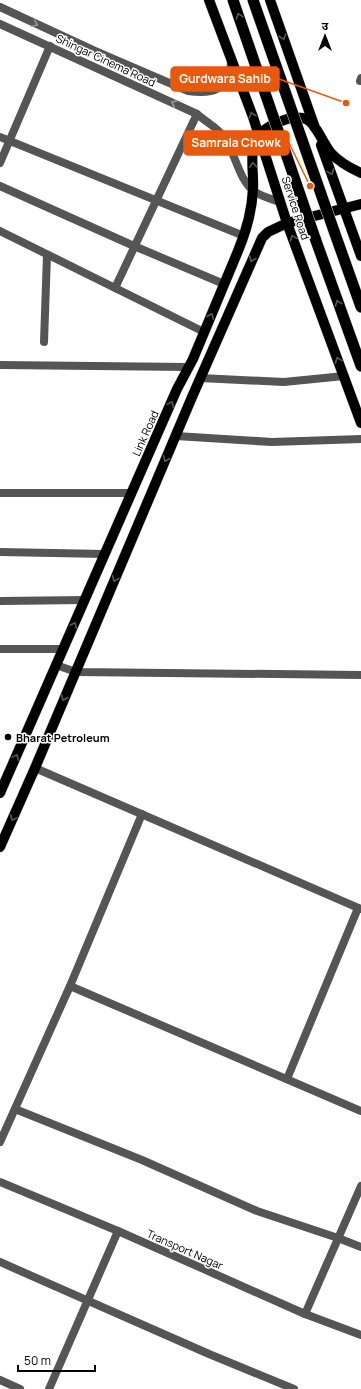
<svg xmlns="http://www.w3.org/2000/svg" width="361" height="1389" font-family="Manrope,'Noto Sans Devanagari',sans-serif">
	<style>
		.lines { fill: none; stroke-linecap: round; stroke-linejoin: round }
		.primary-casing { stroke: #dbdbdb; stroke-width: 11 }
		.trunk-casing { stroke: #dbdbdb; stroke-width: 12 }
		.minor { stroke: #555; stroke-width: 8 }
		.tertiary { stroke: #555; stroke-width: 8 }
		.primary { stroke: #000; stroke-width: 10 }
		.trunk { stroke: #000; stroke-width: 11 }
		.trunk-bridge-casing { stroke: #dbdbdb; stroke-width: 12; stroke-linecap: butt }
		.trunk-bridge { stroke: #000; stroke-width: 11 }
		.oneway { stroke: #595959 }
		.oneway2 { stroke: #999 }
		.poi-dot { fill: #000; stroke: #fff; stroke-width: 1.5 }
		.labels { text-anchor: middle; dominant-baseline: central; stroke-width: 3; stroke-linejoin: round; paint-order: stroke }
		.street-label { font-size: 11px; fill: #000; stroke: #fff }
		.poi-label { font-size: 11px; font-weight: bold; fill: #000; stroke: #fff; text-anchor: start }
		.leader { fill: none; stroke: #e8590c; stroke-width: 1.5 }
		.callout-dot { fill: #e8590c; stroke: #fff; stroke-width: 1.5 }
		.callout { fill: #e8590c; stroke: #e8590c; stroke-width: 1.5 }
		.callout-label { font-size: 12px; text-anchor: middle; font-weight: bold; fill: #fff }
	</style>
	<rect width="100%" height="100%" fill="#fff"/>
	<g class="lines">
		<defs>
			<g id="primary">
				<path d="M209,0l44,117 34,106 74,200"/>
				<path d="M270,0l44,125"/>
				<path d="M321,145l40,111"/>
				<path d="M0,793l177,-404 16,-30 45,-108c8,-19 14,-41 15,-62 1,-15 -3,-31 1,-46 5,-15 37,-30 52,-24 10,4 17,25 25,34 8,9 19,15 30,20"/>
				<path d="M0,847l35,-79 157,-371 70,-159 6,-6 19,-9 74,-19"/>
			</g>
			<g id="trunk">
				<path d="M334,231l27,76"/>
				<path d="M315,238l46,128"/>
			</g>
		</defs>
		<use href="#primary" class="primary-casing"/>
		<use href="#trunk" class="trunk-casing"/>
		<g class="minor">
			<path d="M360,81l1,-3"/>
			<path d="M0,137l244,99"/>
			<path d="M0,163l50,-117"/>
			<path d="M0,186l134,60 90,38"/>
			<path d="M0,231l204,101"/>
			<path d="M115,288l82,-174"/>
			<path d="M44,342l3,-87"/>
			<path d="M0,365l188,2"/>
			<path d="M200,378l84,4 60,-6"/>
			<path d="M176,436l96,6 89,-3"/>
			<path d="M0,493h132"/>
			<path d="M0,552l105,2"/>
			<path d="M0,601l85,-1"/>
			<path d="M0,649h63"/>
			<path d="M56,665l20,7 285,3"/>
			<path d="M35,768l326,141"/>
			<path d="M70,986l291,125"/>
			<path d="M287,1079l71,-171"/>
			<path d="M15,1109l127,51 115,51 81,27 23,9"/>
			<path d="M0,1142l70,-156 72,-172"/>
			<path d="M0,1262l209,92 85,35"/>
			<path d="M305,1314l56,-128"/>
			<path d="M0,1380l20,9"/>
			<path d="M49,1389l69,-158"/>
		</g>
		<g class="tertiary">
			<path d="M0,7l95,44 93,40c25,4 42,-2 43,-30"/>
			<path d="M0,24l197,90c9,8 21,14 28,24 10,15 14,43 30,54 8,5 16,7 25,10"/>
			<path d="M0,1182l118,49 187,83 56,21"/>
		</g>
		<use href="#primary" class="primary"/>
		<use href="#trunk" class="trunk"/>
		<defs>
			<g id="trunk-bridge">
				<path d="M233,0l82,238"/>
				<path d="M253,0l81,231"/>
			</g>
		</defs>
		<use href="#trunk-bridge" class="trunk-bridge-casing"/>
		<use href="#trunk-bridge" class="trunk-bridge"/>
	</g>
	<defs><path id="oneway-chevron" d="M-2-3.5L2.5 0L-2 3.5" fill="none" stroke-width="1.6" stroke-linecap="round" stroke-linejoin="round"/></defs>
	<g class="oneway">
		<use href="#oneway-chevron" transform="translate(239 16) rotate(-109)"/>
		<use href="#oneway-chevron" transform="translate(283 37) rotate(71)"/>
		<use href="#oneway-chevron" transform="translate(252 115) rotate(-109)"/>
		<use href="#oneway-chevron" transform="translate(253 165) rotate(-93)"/>
		<use href="#oneway-chevron" transform="translate(331 172) rotate(70)"/>
		<use href="#oneway-chevron" transform="translate(293 238) rotate(-110)"/>
		<use href="#oneway-chevron" transform="translate(252 259) rotate(113)"/>
		<use href="#oneway-chevron" transform="translate(338 303) rotate(-110)"/>
		<use href="#oneway-chevron" transform="translate(211 316) rotate(-67)"/>
		<use href="#oneway-chevron" transform="translate(338 360) rotate(-110)"/>
		<use href="#oneway-chevron" transform="translate(171 404) rotate(-66)"/>
		<use href="#oneway-chevron" transform="translate(166 459) rotate(113)"/>
		<use href="#oneway-chevron" transform="translate(115 579) rotate(113)"/>
		<use href="#oneway-chevron" transform="translate(74 625) rotate(-66)"/>
		<use href="#oneway-chevron" transform="translate(64 698) rotate(113)"/>
		<use href="#oneway-chevron" transform="translate(16 757) rotate(-66)"/>
		<use href="#oneway-chevron" transform="translate(13 818) rotate(114)"/>
	</g>
	<g class="oneway2">
		<use href="#oneway-chevron" transform="translate(35 24) rotate(25)"/>
		<use href="#oneway-chevron" transform="translate(174 103) rotate(-155)"/>
	</g>
	<circle class="poi-dot" cx="8" cy="737" r="4"/>
	<g class="labels">
		<g class="street-label">
			<text transform="translate(106 60) rotate(25)">Shingar Cinema Road</text>
			<text transform="translate(296 208) rotate(72)">Service Road</text>
			<text transform="translate(145 433) rotate(-66)">Link Road</text>
			<text transform="translate(185 1249) rotate(24)">Transport Nagar</text>
		</g>
		<g class="poi-label">
			<text x="16" y="737">Bharat Petroleum</text>
		</g>
	</g>
	<path class="leader" d="M346 103L279 79M310 186L289 143"/>
	<g class="callout-dot">
		<circle cx="346" cy="103" r="4"/>
		<circle cx="310" cy="186" r="4"/>
	</g>
	<g class="callout">
		<rect x="171" y="67" width="108" height="24" rx="4"/>
		<rect x="184" y="131" width="105" height="24" rx="4"/>
	</g>
	<g class="callout-label">
		<text x="225" y="83">Gurdwara Sahib</text>
		<text x="236" y="147">Samrala Chowk</text>
	</g>
	<g transform="translate(325 36)" stroke="#ffffff" stroke-width="3" paint-order="stroke">
	<path d="M0-3L7 15L0 10L-7 15Z" fill="#000000"/>
	<text y="-6" font-size="11" font-weight="bold" text-anchor="middle" fill="#000000">उ</text>
	</g>
	<path d="M18 1365v6h77v-6" fill="none" stroke="#000000" stroke-width="2"/>
	<text x="24" y="1365" font-size="12" fill="#000000" stroke="#ffffff" stroke-width="3" paint-order="stroke">50 m</text>
</svg>
